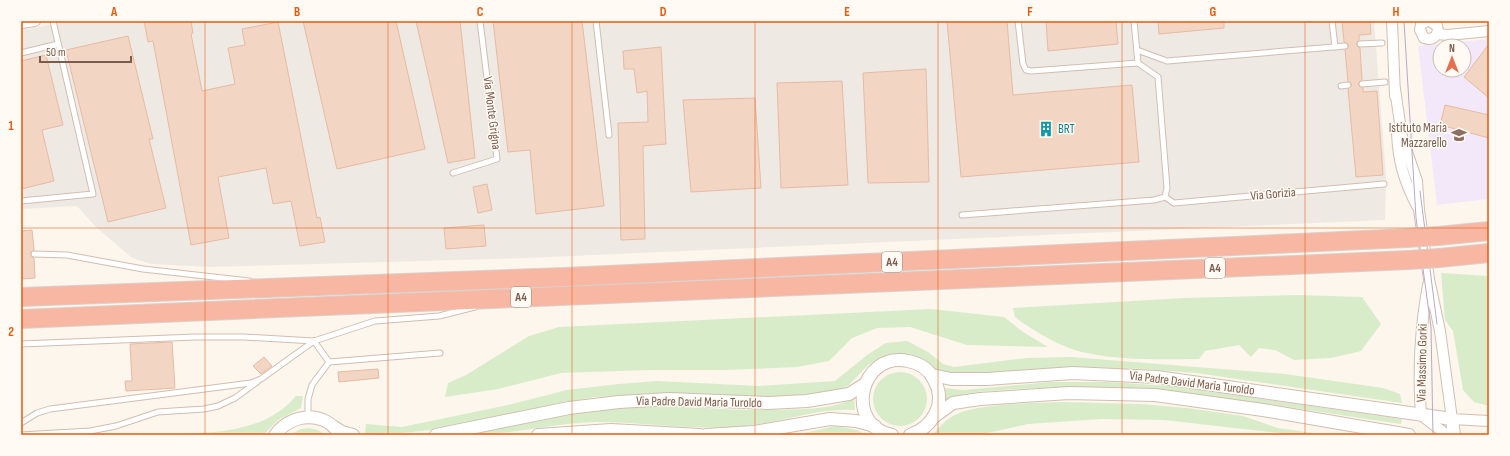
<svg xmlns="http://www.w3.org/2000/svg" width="1510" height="456" font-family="'Sofia Sans Condensed',sans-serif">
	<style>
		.industrial { fill: #efe9e4 }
		.education { fill: #f3e8fa; fill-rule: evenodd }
		.green { fill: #d8ecc9 }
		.building { fill: #f3d5c3; stroke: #e6bba3 }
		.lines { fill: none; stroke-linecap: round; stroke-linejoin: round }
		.service-casing { stroke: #d1beb0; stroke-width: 7 }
		.minor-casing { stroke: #d1beb0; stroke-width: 12 }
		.tertiary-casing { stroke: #d1beb0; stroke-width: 14 }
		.motorway-casing { stroke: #dad1cd; stroke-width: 20 }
		.service { stroke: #fff; stroke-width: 5 }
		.minor { stroke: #fff; stroke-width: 10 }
		.tertiary { stroke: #fff; stroke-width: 12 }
		.motorway { stroke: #f7b7a3; stroke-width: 18 }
		.tram { stroke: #b9a8c9; stroke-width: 1 }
		.motorway-bridge-casing { stroke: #dad1cd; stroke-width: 20; stroke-linecap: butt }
		.motorway-bridge { stroke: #f7b7a3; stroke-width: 18 }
		.grid { fill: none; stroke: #e8590c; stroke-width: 1; stroke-opacity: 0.55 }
		.labels { text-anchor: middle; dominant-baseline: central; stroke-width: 3; stroke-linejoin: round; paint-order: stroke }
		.shield { fill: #fffaf3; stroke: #a28b7f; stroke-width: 1 }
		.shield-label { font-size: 12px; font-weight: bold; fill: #7a5c4d }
		.street-label { font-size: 13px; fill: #7a5c4d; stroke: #fffaf3 }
		.education-label { font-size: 13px; fill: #785e54; stroke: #fffaf3; text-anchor: end }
		.culture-label { font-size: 13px; fill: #0d838f; stroke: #fffaf3; text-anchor: start }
		.neatline { fill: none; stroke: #e8590c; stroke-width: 1.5 }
		.grid-label { font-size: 13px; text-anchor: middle; font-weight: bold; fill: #e8590c }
	</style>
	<rect width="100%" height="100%" fill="#fdf6ec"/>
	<path class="industrial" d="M69,21h1305l12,155 -1,44 -859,38 -315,9 -60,-3 -19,-6 -36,-31 -19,-21 -56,3v-180h7z"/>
	<path class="education" d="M1489,39v160l-52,6 -19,-159zM1440,46h24v24h-24z"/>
	<g class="green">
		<path d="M1441,273l48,3v130l-15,-4 -11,-12 -10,-59 -8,-11z"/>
		<path d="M1297,295l65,2 19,27 -20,27 -30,7 -37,2 -19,-10 -16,-2 -8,9 -12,-12 -34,6 -6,8c-35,0 -72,2 -107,-5 -27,-4 -56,-21 -77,-37l-2,-9 171,-10z"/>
		<path d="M931,309l73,8 19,15 25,15 -81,-2 -57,-18 -33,1 -25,10 -23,23 -32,6 -72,3h-76l-88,3 -63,16 -53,8 3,-14 18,-8 63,-39 30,-9z"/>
		<path d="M907,341l21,11 15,12 11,3 73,-9 44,-1 214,17 98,14 17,6 2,9 -206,-30 -53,-4 -60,-2 -45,2 -76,7 -26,-6 -12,-10 -15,-5 -15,-1 -14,5 -12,6 -19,20 -10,5 -21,4 -62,4 -87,-4 -75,3 -155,32 -37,4 -37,1 1,-10 36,3 106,-22 59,-15 52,-6 38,-3 102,5 76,-5 32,-26 19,-12z"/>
		<circle cx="900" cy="399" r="27"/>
		<path d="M1050,382h58l63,4 231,33 -1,5c-126,-18 -254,-44 -382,-35 -24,2 -52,1 -74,12l-1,-13 19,2z"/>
		<path d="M296,396h7l-2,12 -23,12 -15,15h-98c46,-3 98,0 131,-39z"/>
		<path d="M854,397l1,13c-37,-3 -74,13 -111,16 -50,5 -99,-4 -148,-4 -43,1 -85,13 -127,13 48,-10 96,-23 146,-27 51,-5 102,3 154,2 21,-1 69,1 85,-13z"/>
		<path d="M1063,402l77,2 47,4 56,8 35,12 48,7h-30l-132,-15 -63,-1 -73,5 -49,11h-47c7,-6 12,-15 21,-19 21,-13 84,-13 110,-14z"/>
		<path d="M835,426l22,4 9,5h-70z"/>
		<path d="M309,428l9,2 7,5h-36l12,-6z"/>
	</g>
	<g class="building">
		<path d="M144,21h47l2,12 -2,1 11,57 33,-7 -7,-36 17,-3 -3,-16 36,-7 39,196 3,-1 5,25 -25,4 -9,-45 -18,3 -7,-36 -48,9 11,61 -38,7 -38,-204 -5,1z"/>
		<path d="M303,21h93l29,128 -88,20z"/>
		<path d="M416,21h44l15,137 -27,5z"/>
		<path d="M493,21h89l22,185 -68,8 -6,-64 -22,2z"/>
		<path d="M947,21h60l6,74 119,-10 7,77 -178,15z"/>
		<path d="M1046,21h70l2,23 -70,7z"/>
		<path d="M1158,21h66v7l-65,6z"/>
		<path d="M1342,21h28l1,13 -12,1v5l-3,4 4,4 2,32 -4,4 5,4v4l14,-1 6,84 -27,2 -8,-88 4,-4 -4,-4 -3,-31 4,-4 -5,-4z"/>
		<path d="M128,36l25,103h-4l17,69 -58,14 -42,-172z"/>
		<path d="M1489,44v54l-25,-21z"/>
		<path d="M661,47l5,97 -23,2 2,93 -24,1 -3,-117 30,-1 -1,-31 -10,2 -3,-24h-10l-1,-18z"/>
		<path d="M46,55l17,70 -21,5 12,51 -33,8v-128z"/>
		<path d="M926,69l3,113 -61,1 -5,-110z"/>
		<path d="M842,81l6,104 -67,3 -4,-105z"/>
		<path d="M755,98l6,90 -70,4 -8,-92z"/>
		<path d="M1445,105l44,10v23l-49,-13z"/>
		<path d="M487,184l5,26 -14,3 -5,-26z"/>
		<path d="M484,225l2,21 -40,3 -2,-21z"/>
		<path d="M32,230l2,20 -4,4 4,4 1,20 -14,1v-48z"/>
		<path d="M172,342l3,46 -49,3 -1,-10h7l-2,-37z"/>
		<path d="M264,357l8,9 -11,8 -8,-8z"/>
		<path d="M378,369l1,9 -40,4 -1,-10z"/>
	</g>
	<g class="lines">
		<defs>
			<g id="service">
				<path d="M596,21l13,114"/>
				<path d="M1018,21l5,43 3,6 5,1 107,-8"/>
				<path d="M1332,21l3,26"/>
				<path d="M1360,44l22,-1"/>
				<path d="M1137,50l30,11 178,-15"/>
				<path d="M21,53l37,-9"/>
				<path d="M1362,84l23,-2"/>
				<path d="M1341,86l7,-1"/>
				<path d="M453,173l44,-14 -17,-138"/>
				<path d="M1165,197l9,6 210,-19"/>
				<path d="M21,201l72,-7 -40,-173"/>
				<path d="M962,215l192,-15 11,-3 2,-9 -9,-111 -20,-14 -4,-42"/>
				<path d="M34,254l33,1 76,14 106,12"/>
				<path d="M21,344l174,-7h49l70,4 61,-20 64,-5 36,-9"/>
				<path d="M329,362l111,-9"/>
				<path d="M21,423l16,-10 13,-4 201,-26 10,-4 53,-38 15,21 -17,23 -4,14v18"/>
				<path d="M21,435l69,-4 26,-5 42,-14 46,-3 14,-3 17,-8 22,-16"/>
			</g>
			<g id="minor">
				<path d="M1392,21l3,75"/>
				<path d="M1427,21l-6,3 -1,6 4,8c9,3 16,-3 13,-12l-7,-5"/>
				<path d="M21,23l14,-2"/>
				<path d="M1437,34l11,1 41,-4"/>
				<path d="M1395,89l7,48 15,44 2,29 10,69 11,52 12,88 37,2"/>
				<path d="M1397,132c1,29 7,49 20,74"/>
				<path d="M1428,285c-8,43 -10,87 -7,130l26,20"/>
			</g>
			<g id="tertiary">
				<path d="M932,375l19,4h36l86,-6 84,4 295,42 2,16"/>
				<path d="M935,416l18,-13 27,-4 89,-6 86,2 108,15 146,25"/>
				<path d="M334,427l8,5 11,3"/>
				<path d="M275,435c16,-22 50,-25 65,0"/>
				<path d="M436,435l133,-27 50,-6 50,-3 99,4 39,-2 42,-7 16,-10"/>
				<path d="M538,435l73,-5 89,5"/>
				<path d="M706,435l48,-3 76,-13 26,2 19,5"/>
				<path d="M892,435c-48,-9 -33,-84 16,-74 11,2 21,8 26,19 13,23 -1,47 -24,55"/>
			</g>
			<g id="motorway">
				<path d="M1438,236l51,-5"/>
				<path d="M1439,258l50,-5"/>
				<path d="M21,297l543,-20 843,-39"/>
				<path d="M21,319l1388,-59"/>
			</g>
		</defs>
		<use href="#service" class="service-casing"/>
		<use href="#minor" class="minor-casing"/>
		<use href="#tertiary" class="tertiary-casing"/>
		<use href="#motorway" class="motorway-casing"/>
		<use href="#service" class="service"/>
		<use href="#minor" class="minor"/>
		<use href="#tertiary" class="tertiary"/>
		<use href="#motorway" class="motorway"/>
		<g class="tram">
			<path d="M1404,21l12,197 15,109 2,108"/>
			<path d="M1420,191l17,133"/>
		</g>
		<defs>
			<g id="motorway-bridge">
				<path d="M1407,238l31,-2"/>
				<path d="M1409,260l30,-2"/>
			</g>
		</defs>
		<use href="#motorway-bridge" class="motorway-bridge-casing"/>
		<use href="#motorway-bridge" class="motorway-bridge"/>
	</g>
	<path class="grid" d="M205,21v414M388,21v414M572,21v414M755,21v414M938,21v414M1122,21v414M1305,21v414M21,228h1468"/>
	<defs>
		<symbol id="building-bare" viewBox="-9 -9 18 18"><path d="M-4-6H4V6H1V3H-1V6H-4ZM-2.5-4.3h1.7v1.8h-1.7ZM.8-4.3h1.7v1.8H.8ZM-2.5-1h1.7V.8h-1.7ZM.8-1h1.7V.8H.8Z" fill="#0f9aa8" stroke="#fffaf3" stroke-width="2.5" paint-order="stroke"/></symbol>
		<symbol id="school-bare" viewBox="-9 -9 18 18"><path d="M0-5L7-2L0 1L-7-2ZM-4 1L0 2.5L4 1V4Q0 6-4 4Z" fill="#8d6e63" stroke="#fffaf3" stroke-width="2.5" paint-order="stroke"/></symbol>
	</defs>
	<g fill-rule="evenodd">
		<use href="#building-bare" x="1035" y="118" width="22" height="22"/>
		<use href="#school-bare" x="1448" y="124" width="22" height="22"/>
	</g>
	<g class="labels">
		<g class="shield">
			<rect x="882" y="252" width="20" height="20" rx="3"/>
			<rect x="1205" y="258" width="20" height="20" rx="3"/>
			<rect x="511" y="287" width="20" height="20" rx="3"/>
		</g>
		<g class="shield-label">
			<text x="892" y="262">A4</text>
			<text x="1215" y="268">A4</text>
			<text x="521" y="297">A4</text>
		</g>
		<g class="street-label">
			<text transform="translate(492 113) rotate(83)">Via Monte Grigna</text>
			<text transform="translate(1273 194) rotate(-5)">Via Gorizia</text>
			<text transform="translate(1422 363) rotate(-89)">Via Massimo Gorki</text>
			<text transform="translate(1192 383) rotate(7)">Via Padre David Maria Turoldo</text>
			<text transform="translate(699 402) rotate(1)">Via Padre David Maria Turoldo</text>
		</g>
		<g class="education-label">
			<text x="1447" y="128">Istituto Maria<tspan x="1447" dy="15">Mazzarello</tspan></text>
		</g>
		<g class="culture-label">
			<text x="1058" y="129">BRT</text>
		</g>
	</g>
	<rect width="1510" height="456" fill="none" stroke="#fffaf3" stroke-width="44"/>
	<g transform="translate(1452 58)"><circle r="19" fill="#fffaf3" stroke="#cabbb1"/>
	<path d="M0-3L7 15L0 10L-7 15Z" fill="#e76f51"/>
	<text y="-6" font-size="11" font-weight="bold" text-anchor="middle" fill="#7a5c4d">N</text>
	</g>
	<path d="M40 56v6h91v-6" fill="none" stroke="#7a5c4d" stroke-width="2"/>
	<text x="46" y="56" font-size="12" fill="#7a5c4d" stroke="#fffaf3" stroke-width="3" paint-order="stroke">50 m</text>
	<rect x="22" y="22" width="1466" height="412" class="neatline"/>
	<g class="grid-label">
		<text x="114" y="16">A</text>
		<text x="297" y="16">B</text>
		<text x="480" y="16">C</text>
		<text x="663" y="16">D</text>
		<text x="847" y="16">E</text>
		<text x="1030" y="16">F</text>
		<text x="1213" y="16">G</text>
		<text x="1396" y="16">H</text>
		<text x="11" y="130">1</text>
		<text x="11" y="336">2</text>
	</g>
</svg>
